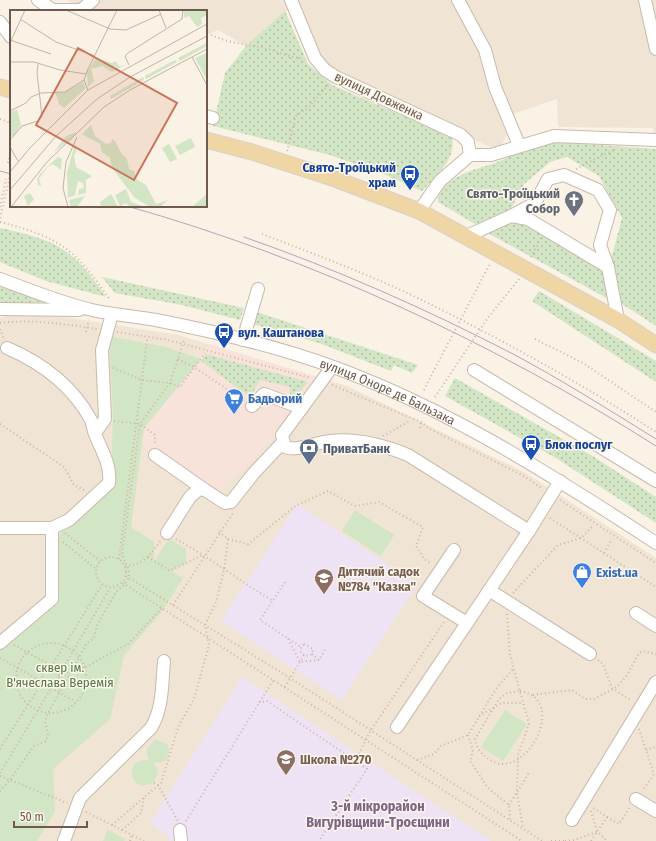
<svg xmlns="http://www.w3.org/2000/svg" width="656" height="841" font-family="'Fira Sans Condensed',sans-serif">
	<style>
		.residential { fill: #f0e4d4 }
		.commercial { fill: #f8e3da }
		.education { fill: #eee2f5 }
		.grass { fill: url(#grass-dots) }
		.green { fill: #d2e5c5 }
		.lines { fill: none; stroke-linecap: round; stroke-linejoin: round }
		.minor-casing { stroke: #c8baad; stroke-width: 14 }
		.major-casing { stroke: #d6d1cd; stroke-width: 17 }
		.path { stroke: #cfb5a4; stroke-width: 2; stroke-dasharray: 1 3; stroke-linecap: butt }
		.minor { stroke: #fff; stroke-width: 12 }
		.major { stroke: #f0d5a5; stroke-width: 15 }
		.tram { stroke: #b4a5c1; stroke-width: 1 }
		.path-bridge { stroke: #cfb5a4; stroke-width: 2; stroke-dasharray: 1 3; stroke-linecap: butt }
		.labels { text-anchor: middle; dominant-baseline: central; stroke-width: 3; stroke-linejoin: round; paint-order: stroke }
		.street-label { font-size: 13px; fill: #6e5a4e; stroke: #fcf6eb }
		.transit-label { font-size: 13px; font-weight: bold; fill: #164399; stroke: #fcf6eb; text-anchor: start }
		.worship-label { font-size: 13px; font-weight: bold; fill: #5b616d; stroke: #fcf6eb; text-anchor: end }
		.shop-label { font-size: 13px; font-weight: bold; fill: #366cbe; stroke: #fcf6eb; text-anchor: start }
		.service-label { font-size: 13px; font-weight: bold; fill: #4e5e75; stroke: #fcf6eb; text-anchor: start }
		.education-label { font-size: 13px; font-weight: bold; fill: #785e54; stroke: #fcf6eb; text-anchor: start }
		.park-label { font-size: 13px; fill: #57794a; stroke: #fcf6eb }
		.neighbourhood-label { font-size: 14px; font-weight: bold; fill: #7e668b; stroke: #fcf6eb }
		.inset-road { fill: none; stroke: #c1b5a9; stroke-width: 1 }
		.view { fill: #ca7358; fill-opacity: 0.15; stroke: #ca7358; stroke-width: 2 }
		.inset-edge { fill: none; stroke: #6e5a4e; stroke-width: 2 }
	</style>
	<defs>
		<pattern id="grass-dots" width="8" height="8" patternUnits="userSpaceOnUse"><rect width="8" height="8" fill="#d2e5c5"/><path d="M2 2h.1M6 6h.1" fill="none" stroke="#afbda2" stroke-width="1.8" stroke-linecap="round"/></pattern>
	</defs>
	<rect width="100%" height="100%" fill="#f9f2e5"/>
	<g class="residential">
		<path d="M67,0h589v141l-3,-13 -95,-1 -1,-28 -53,18 5,13 -7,15 -10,3 -166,-77 -35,-64 -45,39 -28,-16 -12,5v-24h-123z"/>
		<path d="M12,315l52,2 114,18 169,51 179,87 130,85v283h-656v-524z"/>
	</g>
	<path class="commercial" d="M209,344l111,34 -66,82 -40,32 -72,-48 2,-16z"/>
	<g class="education">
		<path d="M297,504l121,80 -77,116 -120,-79z"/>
		<path d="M242,677l188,124 62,40h-324l2,-3 -20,-15z"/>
	</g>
	<g class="grass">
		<path d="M285,11l23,53 24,21 120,52c5,22 -17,40 -30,54l-41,-18 -51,-18 -117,-29 12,-53 21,-27z"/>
		<path d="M556,142l100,7v177l-34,-22 -10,-48 10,-38 -23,-42 -32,-19 -17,5 -26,22 -16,30 -13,6 -20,4 -37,-22c0,-24 39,-33 57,-39 12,-4 22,-12 33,-16 9,-3 19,-4 28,-5z"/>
		<path d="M509,220l19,3 77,46 7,32 -126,-69z"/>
		<path d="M0,228c56,12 73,20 106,69l-60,-16 -46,-19z"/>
		<path d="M102,277l142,31 -4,12 -58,-15 -67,-12z"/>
		<path d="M0,284l48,18 -48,2z"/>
		<path d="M539,291l117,70v21l-124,-81z"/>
		<path d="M257,312l161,53 -6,8 -18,-8 -3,6 -72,-28 -66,-19z"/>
		<path d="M206,354l102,28 -14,16 -4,-3v-8l-30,-7 -10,17 -49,-36z"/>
		<path d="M455,378l139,79 62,40v26l-100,-65 -111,-62z"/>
	</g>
	<g class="green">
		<path d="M109,336l57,11 35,12 -57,69 -13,99 23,15v19l15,-22 17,10v14l-15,8 12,7 -20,32 -39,45 -14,64 -57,50 2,42 -18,30h-37v-191l55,-50 1,-56 8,-17 47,-43 2,-70z"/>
		<path d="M355,510l39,25 -13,21 -39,-25z"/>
		<path d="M505,710l22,14 -24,37 -22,-14z"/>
		<path d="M155,740l11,3c5,7 4,14 -3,19l-9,1 4,8 -4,12 -12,3c-18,-7 -10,-31 8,-25l-3,-5v-8z"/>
		<path d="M108,830l17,9 -1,2h-21z"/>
	</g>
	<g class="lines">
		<defs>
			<g id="minor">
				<path d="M38,0l15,10h28l12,-10"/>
				<path d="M291,0l24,58 10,12 11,7 125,58 7,7 2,13"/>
				<path d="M458,0l27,50 10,37 24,58"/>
				<path d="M645,0l11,49"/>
				<path d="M0,22l11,15"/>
				<path d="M206,116l7,2"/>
				<path d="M419,211l21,-30 30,-26h21l63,-19 102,4"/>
				<path d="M511,216l24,-13 13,-24 16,-4 34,15 12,20 -10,35 8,22"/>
				<path d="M467,236l44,-20 17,3 80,48 10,53"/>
				<path id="s1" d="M0,279c30,11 61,24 92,31 21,5 43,6 64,10 46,9 93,20 139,34 130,40 248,115 361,189"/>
				<path d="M0,309l79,1"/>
				<path d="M243,340l15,-51"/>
				<path d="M332,367l-50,68 3,12c11,5 32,-5 45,-6 27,-3 53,4 78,14l121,76"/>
				<path d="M474,370l182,111"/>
				<path d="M252,406l12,-12 38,14"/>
				<path d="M95,433l10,-14 -3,-69 10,-36"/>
				<path d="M155,455l50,35"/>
				<path d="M0,528h52l17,-8 40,-37c2,-19 -7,-31 -14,-49 -2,-4 -2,-10 -4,-14 -19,-35 -49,-57 -84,-72"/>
				<path d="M167,533l23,-36 9,-8 6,1 20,13 6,-1 22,-28 30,-32"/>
				<path d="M454,550l-31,46 44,27"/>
				<path d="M489,590l101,64"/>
				<path d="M636,613l20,13"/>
				<path d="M0,643l52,-44v-71"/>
				<path d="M397,727l132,-196 31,-50"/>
				<path d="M636,799l20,12"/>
				<path d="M572,820l84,-138"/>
				<path d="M180,830l1,11"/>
				<path d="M64,841l16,-43 71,-70c12,-19 11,-44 13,-67"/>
			</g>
			<g id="major">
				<path d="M0,87l11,3"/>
				<path d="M206,140l46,12 83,27 84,32 199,109 38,25"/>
			</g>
		</defs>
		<use href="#minor" class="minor-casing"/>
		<use href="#major" class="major-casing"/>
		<g class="path">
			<path d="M211,35c17,8 35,9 53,13 13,3 25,10 39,10"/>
			<path d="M0,119l11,4"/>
			<path d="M287,151l9,-35 14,-10 18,-21"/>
			<path d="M8,163l3,-14"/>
			<path d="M576,169l39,-20"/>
			<path d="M0,207l6,-28"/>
			<path d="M0,222c61,16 74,26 110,78"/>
			<path d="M262,234c57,22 114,43 168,70 78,39 152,80 226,128"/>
			<path d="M531,257l10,-19"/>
			<path d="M485,273l5,-9"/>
			<path d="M0,323c31,-4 65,1 97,6"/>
			<path d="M0,329l4,10"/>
			<path d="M86,332l3,-12"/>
			<path d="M117,332l51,8 143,38"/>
			<path d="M535,339l48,24 73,49"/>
			<path d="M178,359l16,8 49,33"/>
			<path d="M113,368l29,12 28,3 10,4 25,-34"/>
			<path d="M332,385l89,37 9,7 94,47 19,13"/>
			<path d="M424,390l7,-14"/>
			<path d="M435,397l52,-78 32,-40"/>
			<path d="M114,421l26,3 30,-41 14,-43"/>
			<path d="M0,424l64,43 10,18 12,6"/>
			<path d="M420,428l1,-6"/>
			<path d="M383,436l25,-14"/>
			<path d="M560,500l96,63"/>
			<path d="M550,518l106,69"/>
			<path d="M65,533l35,28"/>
			<path d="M176,539c34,19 64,42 97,62"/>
			<path d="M228,539l20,5 49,-39 31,-14 27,15 24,-4 44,25 -7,19 8,13 8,5"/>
			<path d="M63,542l33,27"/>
			<path d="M604,553l8,-14"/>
			<circle cx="111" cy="572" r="15"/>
			<path d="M148,557l22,14 33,-16"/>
			<path d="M119,559l28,-219"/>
			<path d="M125,566c19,-1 26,-12 36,-26"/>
			<path d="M126,576l164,102 252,163"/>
			<path d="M285,582l-25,38 41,27"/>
			<path d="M123,583l399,258"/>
			<path d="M513,593l45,-48 23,-7 12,-12"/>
			<path d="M173,605l60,-92"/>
			<path d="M507,614l3,41 19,69 -11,31 -1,38 6,35"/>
			<path d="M288,639l12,23 19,-2"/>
			<circle cx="51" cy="678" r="35"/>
			<path d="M304,644l9,5 -1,5 -6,2 -5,-3v-6z"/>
			<path d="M14,645l38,21"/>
			<path d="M312,654l7,6 6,-10"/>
			<path d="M0,658l42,24"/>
			<path d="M598,660l5,4 9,24 20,13"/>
			<path d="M50,668l7,3 2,4 25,-7 44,-24 34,-36"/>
			<path d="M43,681l3,4h7"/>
			<path d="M285,687l19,-32"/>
			<path d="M51,688l25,14"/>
			<path d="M520,691c50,8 5,92 -30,69 -8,-5 -13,-11 -15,-21l24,-40 8,-6z"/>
			<path d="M533,695l39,-5 13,9h9l23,-12 10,-12 12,-22 4,-2 13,3"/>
			<path d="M259,702l8,-1 100,68 -48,72"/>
			<path d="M479,716l23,-13h21"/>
			<path d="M639,729l15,45 -12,17"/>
			<path d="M468,735l5,15 -3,11 18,27 21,17 1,15"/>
			<path d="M0,749l43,-68 -1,-8 8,-5 52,-83"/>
			<path d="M646,750l10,-3"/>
			<path d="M417,760l17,-6 7,-8 27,-11 28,-46 18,-21"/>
			<path d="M355,761l16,-31 73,-108"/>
			<path d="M0,773l53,-88 5,-4 1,-6 51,-87"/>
			<path d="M0,776l67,27"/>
			<path d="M154,783l4,2 20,36"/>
			<path d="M0,791l10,-11 24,-34 12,-5 2,-6 -3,-14 3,-8 39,-70 7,-5 3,-13 19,-33 9,-8 4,-7v-6l-7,-17 18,-130 15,11v10"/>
			<path d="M509,805l21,-34"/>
			<path d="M591,811l6,20 10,10"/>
			<path d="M86,812l58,29"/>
			<path d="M607,817l12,7 11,-17"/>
			<path d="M186,821l88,-142"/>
			<path d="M112,825l49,-42 18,-58 15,-26 15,-54 -4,-20 11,-23 8,-32 4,-31 -9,-7"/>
			<path d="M122,830l19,-17 3,-15"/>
			<path d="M130,841l2,-6"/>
			<path d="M551,841h14"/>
			<path d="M565,841l9,-1 23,-8"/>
			<path d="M591,841l16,-24 -15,-10"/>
		</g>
		<use href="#minor" class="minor"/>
		<use href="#major" class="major"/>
		<g class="tram">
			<path d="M0,171l11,3"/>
			<path d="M127,206c187,53 365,136 529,240"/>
			<path d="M244,237c92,32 182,72 269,117 49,26 96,56 143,85"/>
		</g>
		<g class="path-bridge">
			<path d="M0,218l11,-47"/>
			<path d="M431,376l54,-103"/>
		</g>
	</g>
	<defs>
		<symbol id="bus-pin" viewBox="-11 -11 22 30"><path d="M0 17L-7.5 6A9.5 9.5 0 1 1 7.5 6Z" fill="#1a4fb4" stroke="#fcf6eb"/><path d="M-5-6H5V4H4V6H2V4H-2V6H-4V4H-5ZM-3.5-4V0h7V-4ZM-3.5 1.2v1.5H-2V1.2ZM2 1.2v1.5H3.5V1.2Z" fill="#fff"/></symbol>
		<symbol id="church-pin" viewBox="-11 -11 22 30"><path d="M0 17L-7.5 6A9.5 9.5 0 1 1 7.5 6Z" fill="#6b7280" stroke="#fcf6eb"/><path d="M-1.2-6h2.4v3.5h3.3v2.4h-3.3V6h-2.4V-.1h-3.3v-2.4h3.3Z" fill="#fff"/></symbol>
		<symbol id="supermarket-pin" viewBox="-11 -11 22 30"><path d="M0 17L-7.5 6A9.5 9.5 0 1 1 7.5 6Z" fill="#3f7fe0" stroke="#fcf6eb"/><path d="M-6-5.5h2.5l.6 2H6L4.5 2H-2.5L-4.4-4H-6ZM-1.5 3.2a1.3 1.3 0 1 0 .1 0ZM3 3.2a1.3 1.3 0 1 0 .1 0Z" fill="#fff"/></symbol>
		<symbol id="bank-pin" viewBox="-11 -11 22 30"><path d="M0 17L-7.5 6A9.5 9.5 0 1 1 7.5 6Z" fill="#5c6f8a" stroke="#fcf6eb"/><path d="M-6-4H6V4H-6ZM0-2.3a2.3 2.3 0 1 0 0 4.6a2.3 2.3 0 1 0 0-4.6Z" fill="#fff"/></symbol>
		<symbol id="shop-pin" viewBox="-11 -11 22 30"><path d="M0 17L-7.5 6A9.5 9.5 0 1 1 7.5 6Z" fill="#3f7fe0" stroke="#fcf6eb"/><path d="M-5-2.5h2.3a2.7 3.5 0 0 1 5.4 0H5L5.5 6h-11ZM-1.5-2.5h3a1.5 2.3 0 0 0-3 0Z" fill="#fff"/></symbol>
		<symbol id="school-pin" viewBox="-11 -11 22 30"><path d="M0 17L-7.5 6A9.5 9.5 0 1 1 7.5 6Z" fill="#8d6e63" stroke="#fcf6eb"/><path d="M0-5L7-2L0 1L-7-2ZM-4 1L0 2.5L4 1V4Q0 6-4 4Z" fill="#fff"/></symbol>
	</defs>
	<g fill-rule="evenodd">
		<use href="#bus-pin" x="399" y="163" width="22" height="30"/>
		<use href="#church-pin" x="563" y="189" width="22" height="30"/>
		<use href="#bus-pin" x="213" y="321" width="22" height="30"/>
		<use href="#supermarket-pin" x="223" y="387" width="22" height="30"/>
		<use href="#bus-pin" x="520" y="433" width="22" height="30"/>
		<use href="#bank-pin" x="298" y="437" width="22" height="30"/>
		<use href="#shop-pin" x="571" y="561" width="22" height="30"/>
		<use href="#school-pin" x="313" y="567" width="22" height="30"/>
		<use href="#school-pin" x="275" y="748" width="22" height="30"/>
	</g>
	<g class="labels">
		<g class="street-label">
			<text transform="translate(379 96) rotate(25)">вулиця Довженка</text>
			<text stroke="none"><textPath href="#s1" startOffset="405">вулиця Оноре де Бальзака</textPath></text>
		</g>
		<g class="transit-label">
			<text x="396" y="167" text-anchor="end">Свято-Троїцький<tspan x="396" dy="15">храм</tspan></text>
			<text x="238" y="332">вул. Каштанова</text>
			<text x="545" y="444">Блок послуг</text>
		</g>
		<g class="worship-label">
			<text x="560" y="193">Свято-Троїцький<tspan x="560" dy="15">Собор</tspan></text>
		</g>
		<g class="shop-label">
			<text x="248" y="398">Бадьорий</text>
			<text x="596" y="572">Exist.ua</text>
		</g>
		<g class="service-label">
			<text x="323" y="448">ПриватБанк</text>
		</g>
		<g class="education-label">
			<text x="338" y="571">Дитячий садок<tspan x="338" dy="15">№784 "Казка"</tspan></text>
			<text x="300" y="759">Школа №270</text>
		</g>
		<g class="park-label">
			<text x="60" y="667">сквер ім.<tspan x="60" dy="15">В'ячеслава Веремія</tspan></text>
		</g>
		<g class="neighbourhood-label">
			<text x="378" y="806">3-й мікрорайон<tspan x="378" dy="16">Вигурівщини-Троєщини</tspan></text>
		</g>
	</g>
	<g transform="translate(10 10)">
		<rect width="197" height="197" fill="#f9f2e5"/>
		<path d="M197,33v3l-27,15 -2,-3zM86,48l16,5 4,-2 3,6 8,-3 -15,8 -10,-6 -11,3 3,12 -6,6 -1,-15zM165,50l2,2 -31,17 -1,-3zM133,67l1,3 -33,19 -1,-3zM73,72l3,6 -22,20 -5,-4 -4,-12 8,1zM67,122l-5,6 -18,14 12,-16zM64,137l3,1 -3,8 2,11 16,9 -6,4v13l-8,2 1,-6 5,-1 -1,-5 -5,-2 -3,14 -7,3 -1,-26zM48,147l4,2 -1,11 -8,-6 -5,3 -9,11 2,8 -3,-1 -1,-6 2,-4zM116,179l5,13 14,5h-15l-4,-4 -6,3 -5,-11zM101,184l7,13h-17l-1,-5zM75,186l-8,11h-6l-2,-7z" fill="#d2e5c5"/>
		<path d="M174,0h23v5l-6,3 1,6 -5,3 -8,-11 -5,2zM20,183l4,6 -6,7 -4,-10z" fill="#d2e5c5"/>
		<path d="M7,100l4,15 -8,12 -3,-3v-22z" fill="#d2e5c5"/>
		<path d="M197,43v27l-12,-22zM81,115l4,11 11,8 5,-1 1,-4 3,2 6,12 6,6 2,10 5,2 3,9 9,5 10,19 12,-4 -8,7h-10l-15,-9 -23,-30 -2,-10 -8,-6 -2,-8 -18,-10zM181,128l4,9 -15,8 -5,-9zM159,134l8,15 -7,3 -8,-14zM197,184v13h-15z" fill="#d2e5c5"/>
		<path class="inset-road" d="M56,0l44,19 16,1 35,-16M149,0l7,18M10,9l36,23 39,14M0,30l41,14M0,33l15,-33M182,47l15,28M0,52h24l26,8 26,4M119,55l-4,-9 3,-3 54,-34 1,-9M78,80l-4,-10 4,-11 29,-59M0,101l16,-8 5,-6 10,-4 24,-1 19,-12M0,130l12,-14 16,-5 4,-5 -5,-43 1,-9M0,137l8,14M0,162l19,-23 59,-59 119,-66M0,180l46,-54 41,-37 33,-22 77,-41M1,197l36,-45 57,-55 26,-17 77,-41M58,197l-5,-19 3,-26 11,-25"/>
		<path class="view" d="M68,38l99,55 -43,77 -98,-55z"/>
		<rect width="197" height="197" class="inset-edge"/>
	</g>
	<path d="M14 821v6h73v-6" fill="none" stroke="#6e5a4e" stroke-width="2"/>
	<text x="20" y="821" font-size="12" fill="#6e5a4e" stroke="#fcf6eb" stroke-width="3" paint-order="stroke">50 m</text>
</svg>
